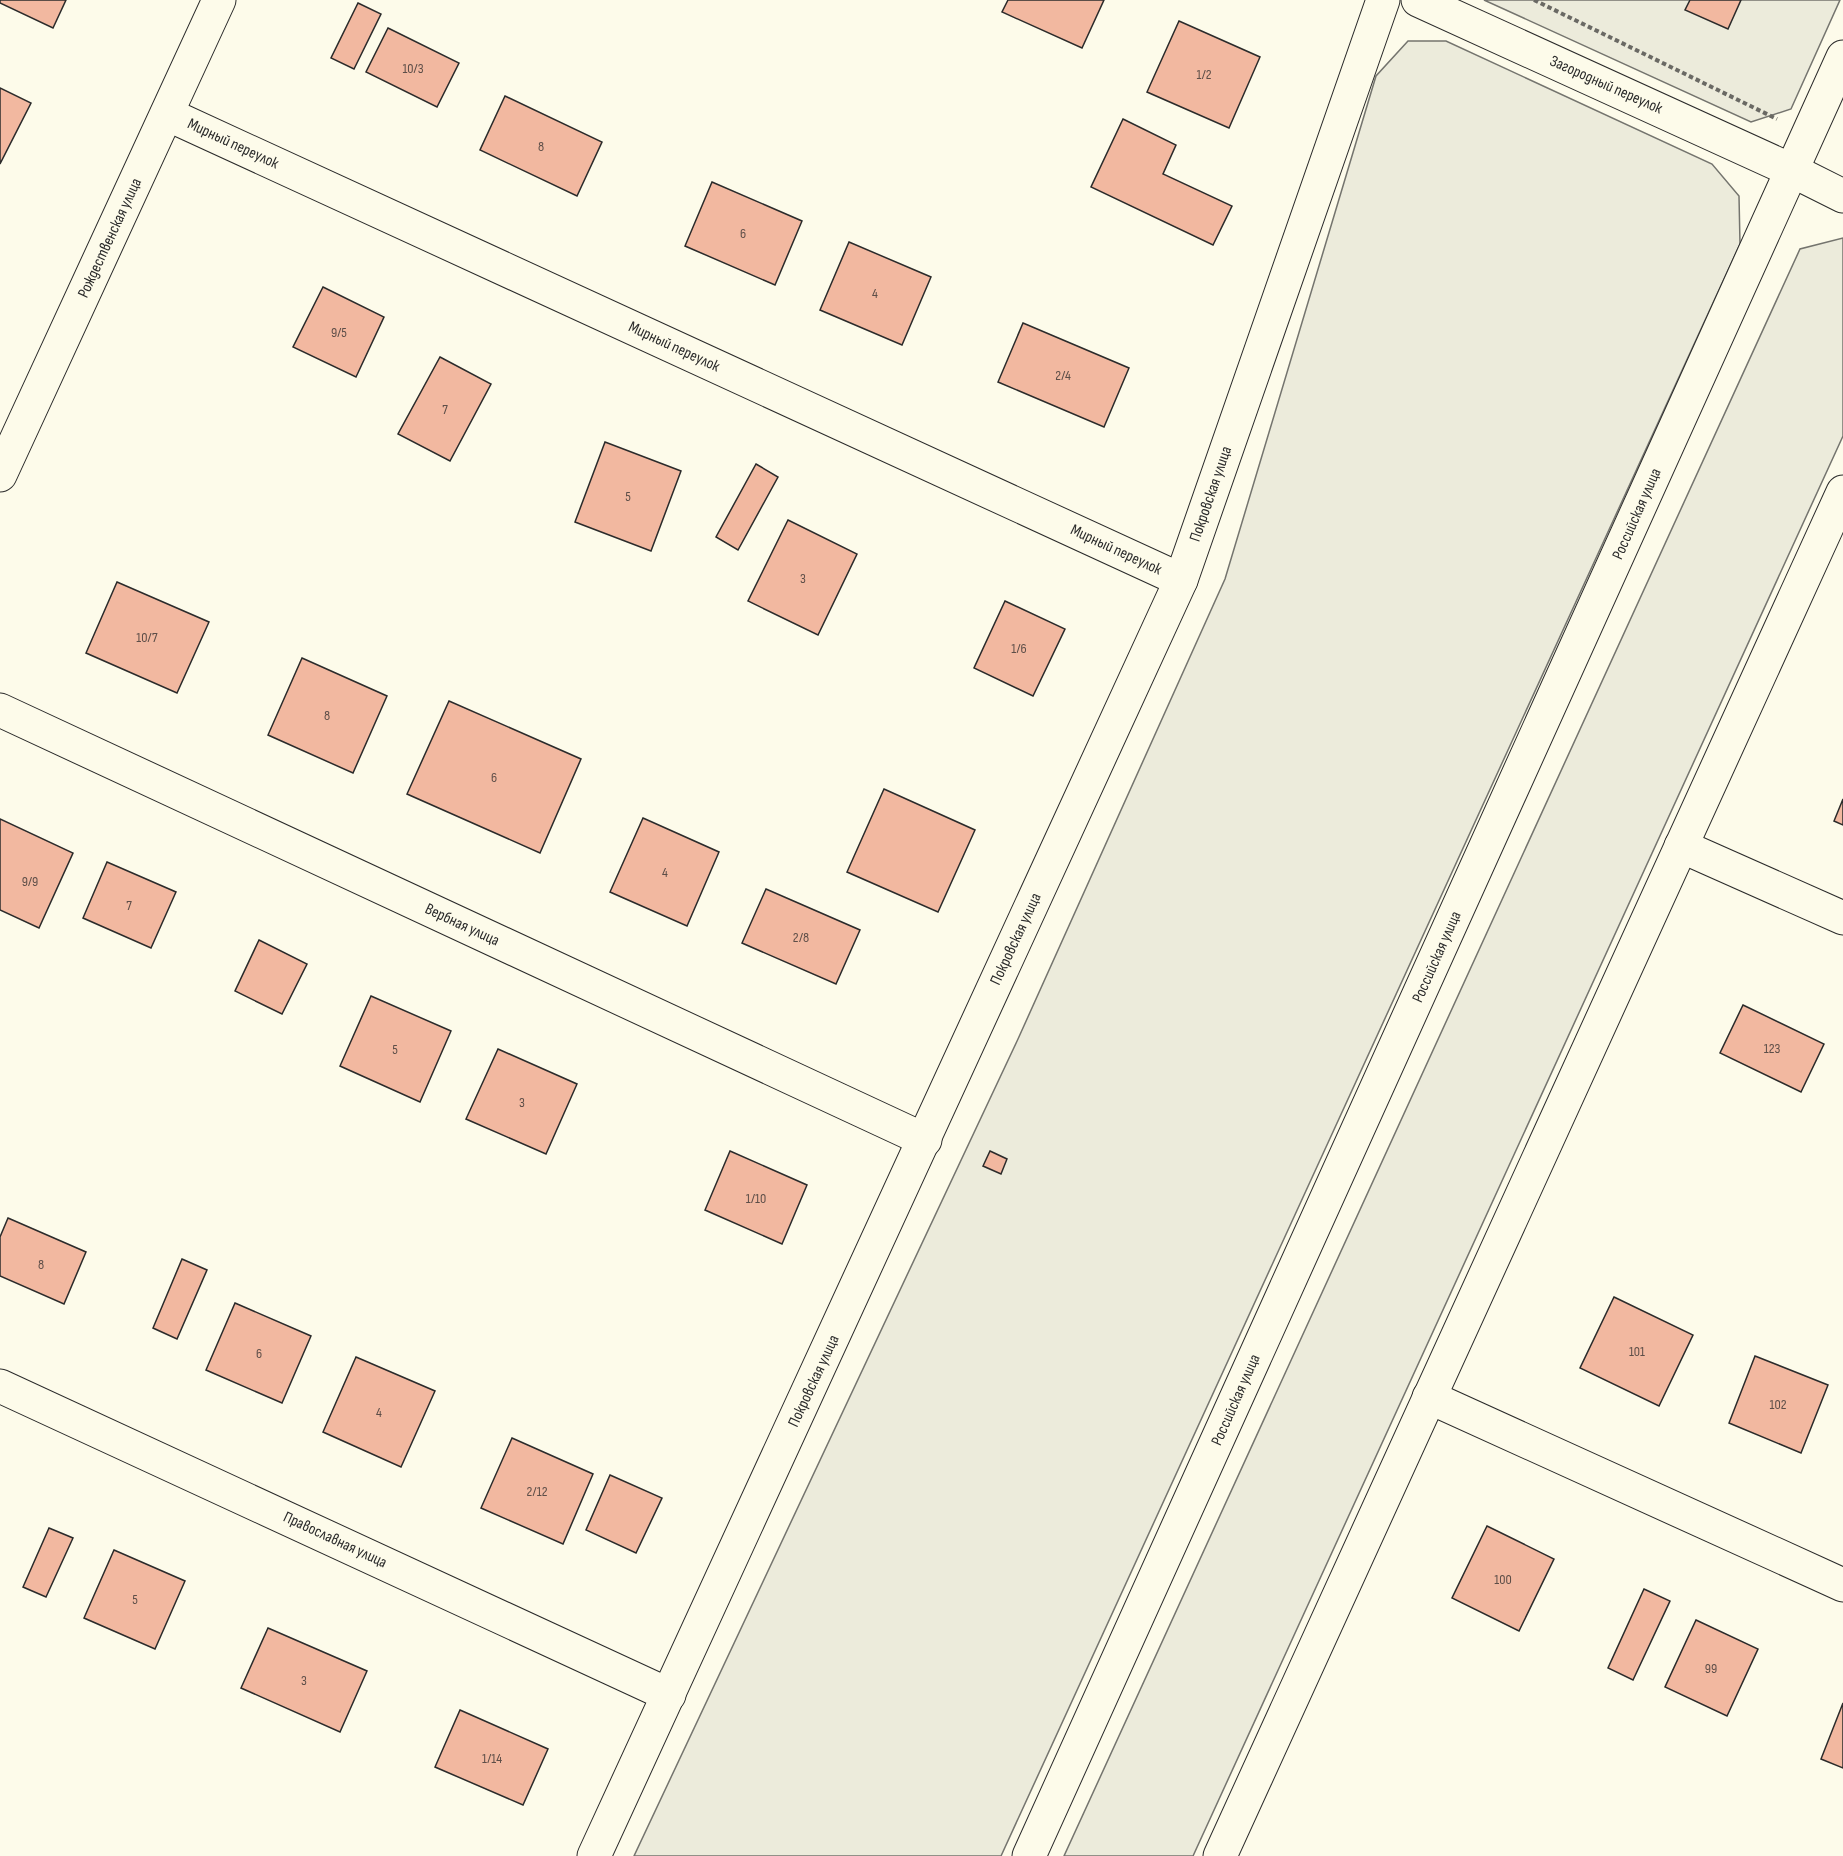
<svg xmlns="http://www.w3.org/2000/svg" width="1843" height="1856" font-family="'Sofia Sans Condensed',sans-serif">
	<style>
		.green { fill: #ecebdb; stroke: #74746e; stroke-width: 1.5 }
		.building { fill: #f2b8a0; stroke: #2b2b2b; stroke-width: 1.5 }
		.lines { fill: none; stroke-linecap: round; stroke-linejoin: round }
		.minor-casing { stroke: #2b2b2b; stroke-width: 35 }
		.major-casing { stroke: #2b2b2b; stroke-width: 35 }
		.path { stroke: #6a6964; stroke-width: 4; stroke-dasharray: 4.5 3; stroke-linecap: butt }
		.minor { stroke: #fdfbea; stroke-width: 33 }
		.major { stroke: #fdfbea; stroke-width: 33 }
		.labels { text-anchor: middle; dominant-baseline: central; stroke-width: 4.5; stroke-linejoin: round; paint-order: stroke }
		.number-label { font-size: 14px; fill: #5d4e48 }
		.street-label { font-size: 16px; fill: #2b2b2b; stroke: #fdfbea }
	</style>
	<rect width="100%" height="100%" fill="#fdfbea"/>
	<g class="green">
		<path d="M1484,0h356l-49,109 -40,13z"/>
		<path d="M1408,41h38l266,123 27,32 1,48 -739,1612h-367l384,-817 207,-460 151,-503z"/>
		<path d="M1843,238v198l-650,1420h-129l736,-1607z"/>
	</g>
	<g class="building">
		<path d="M0,0h66l-13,28 -53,-25z"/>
		<path d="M1008,0h96l-22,48 -80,-36z"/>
		<path d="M1690,0h51l-13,29 -43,-19z"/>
		<path d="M358,3l23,11 -27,55 -23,-11z"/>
		<path d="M1179,21l81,36 -31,71 -82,-36z"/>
		<path d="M388,28l71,35 -22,44 -71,-35z"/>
		<path d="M0,88l31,15 -31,61z"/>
		<path d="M505,96l97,46 -25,54 -97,-46z"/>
		<path d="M1123,119l53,26 -13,29 69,32 -19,39 -122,-58z"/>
		<path d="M712,182l90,39 -27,64 -90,-39z"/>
		<path d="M849,242l82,35 -29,68 -82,-35z"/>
		<path d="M323,287l61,30 -28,60 -63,-30z"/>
		<path d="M1023,323l106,45 -25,59 -106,-45z"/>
		<path d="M440,357l51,27 -41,77 -52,-27z"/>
		<path d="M605,442l76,29 -30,80 -76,-29z"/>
		<path d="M756,464l22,13 -40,73 -22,-13z"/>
		<path d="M788,520l69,34 -39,81 -70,-34z"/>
		<path d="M117,582l92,40 -32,71 -91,-40z"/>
		<path d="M1005,601l60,28 -32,67 -59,-28z"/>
		<path d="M302,658l85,38 -34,77 -85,-38z"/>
		<path d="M449,701l132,58 -41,94 -133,-59z"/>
		<path d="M884,789l91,41 -37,82 -91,-40z"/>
		<path d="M1843,799v26l-9,-4z"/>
		<path d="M643,818l76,34 -32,74 -77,-34z"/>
		<path d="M0,819l73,34 -34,75 -39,-18z"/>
		<path d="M107,862l69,30 -25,56 -68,-30z"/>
		<path d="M766,889l94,41 -24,54 -94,-41z"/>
		<path d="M259,940l48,24 -25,50 -47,-23z"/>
		<path d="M371,996l80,35 -31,71 -80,-36z"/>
		<path d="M1743,1005l81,39 -23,48 -81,-39z"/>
		<path d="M498,1049l79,35 -31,70 -80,-35z"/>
		<path d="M730,1151l77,34 -25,59 -77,-34z"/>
		<path d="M990,1151l17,8 -6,15 -18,-8z"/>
		<path d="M8,1218l78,34 -22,52 -64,-28v-39z"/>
		<path d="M182,1259l25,11 -30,69 -24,-11z"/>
		<path d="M1614,1297l79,38 -34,71 -79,-38z"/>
		<path d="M235,1303l76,33 -29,67 -76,-33z"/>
		<path d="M1755,1356l73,29 -27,68 -72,-30z"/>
		<path d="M356,1357l79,34 -34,76 -78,-35z"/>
		<path d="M512,1438l81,36 -30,70 -82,-36z"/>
		<path d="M610,1475l52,23 -26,55 -50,-23z"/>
		<path d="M1487,1526l67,33 -35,72 -67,-33z"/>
		<path d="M49,1528l24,10 -27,59 -23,-10z"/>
		<path d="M114,1550l71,31 -30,68 -71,-31z"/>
		<path d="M1644,1589l26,12 -37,79 -25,-12z"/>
		<path d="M1696,1620l62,29 -31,67 -62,-29z"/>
		<path d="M268,1628l99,43 -27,61 -99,-44z"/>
		<path d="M1843,1703v65l-22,-9z"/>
		<path d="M460,1710l88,39 -25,56 -88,-38z"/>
	</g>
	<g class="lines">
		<defs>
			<g id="minor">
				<path d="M1418,0l375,171 50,25"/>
				<path d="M167,114l1014,466"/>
				<path d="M0,475l219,-475"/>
				<path d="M0,710l925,430"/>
				<path d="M1681,846l162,72"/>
				<path d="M0,1386l669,309"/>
				<path d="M1429,1397l414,188"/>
				<path d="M594,1856l587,-1276 202,-580"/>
				<path d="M1220,1856l623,-1364"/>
			</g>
			<path id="major" d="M1029,1856l814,-1799"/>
		</defs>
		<use href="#minor" class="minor-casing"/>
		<use href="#major" class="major-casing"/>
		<path class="path" d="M1534,0l243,119"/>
		<use href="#minor" class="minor"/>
		<use href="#major" class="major"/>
	</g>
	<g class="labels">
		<g class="number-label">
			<text x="413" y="68">10/3</text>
			<text x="1204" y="74">1/2</text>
			<text x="541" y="146">8</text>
			<text x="743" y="233">6</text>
			<text x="875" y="293">4</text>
			<text x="339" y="332">9/5</text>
			<text x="1063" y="375">2/4</text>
			<text x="445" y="409">7</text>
			<text x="628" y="496">5</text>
			<text x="803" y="578">3</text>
			<text x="147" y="637">10/7</text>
			<text x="1019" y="648">1/6</text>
			<text x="327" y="715">8</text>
			<text x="494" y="777">6</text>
			<text x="665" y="872">4</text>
			<text x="30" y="881">9/9</text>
			<text x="129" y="905">7</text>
			<text x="801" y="937">2/8</text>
			<text x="1772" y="1048">123</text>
			<text x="395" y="1049">5</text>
			<text x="522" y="1102">3</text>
			<text x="756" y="1198">1/10</text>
			<text x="41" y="1264">8</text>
			<text x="1637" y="1351">101</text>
			<text x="259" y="1353">6</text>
			<text x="1778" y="1404">102</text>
			<text x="379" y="1412">4</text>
			<text x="537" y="1491">2/12</text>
			<text x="1503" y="1579">100</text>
			<text x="135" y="1599">5</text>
			<text x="1711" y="1668">99</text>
			<text x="304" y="1680">3</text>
			<text x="492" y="1758">1/14</text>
		</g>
		<g class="street-label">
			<text transform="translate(1606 85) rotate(24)">Загородный переулок</text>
			<text transform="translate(233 144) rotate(25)">Мирный переулок</text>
			<text transform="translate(110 238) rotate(-65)">Рождественская улица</text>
			<text transform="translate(674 347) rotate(25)">Мирный переулок</text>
			<text transform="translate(1211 494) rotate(-71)">Покровская улица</text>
			<text transform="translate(1637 514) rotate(-66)">Российская улица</text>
			<text transform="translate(1116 550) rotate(25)">Мирный переулок</text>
			<text transform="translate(462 925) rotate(25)">Вербная улица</text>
			<text transform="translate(1016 939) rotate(-65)">Покровская улица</text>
			<text transform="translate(1437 957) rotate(-66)">Российская улица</text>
			<text transform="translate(814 1381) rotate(-65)">Покровская улица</text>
			<text transform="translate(1236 1400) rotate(-66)">Российская улица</text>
			<text transform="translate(335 1540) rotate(25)">Православная улица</text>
		</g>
	</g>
</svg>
